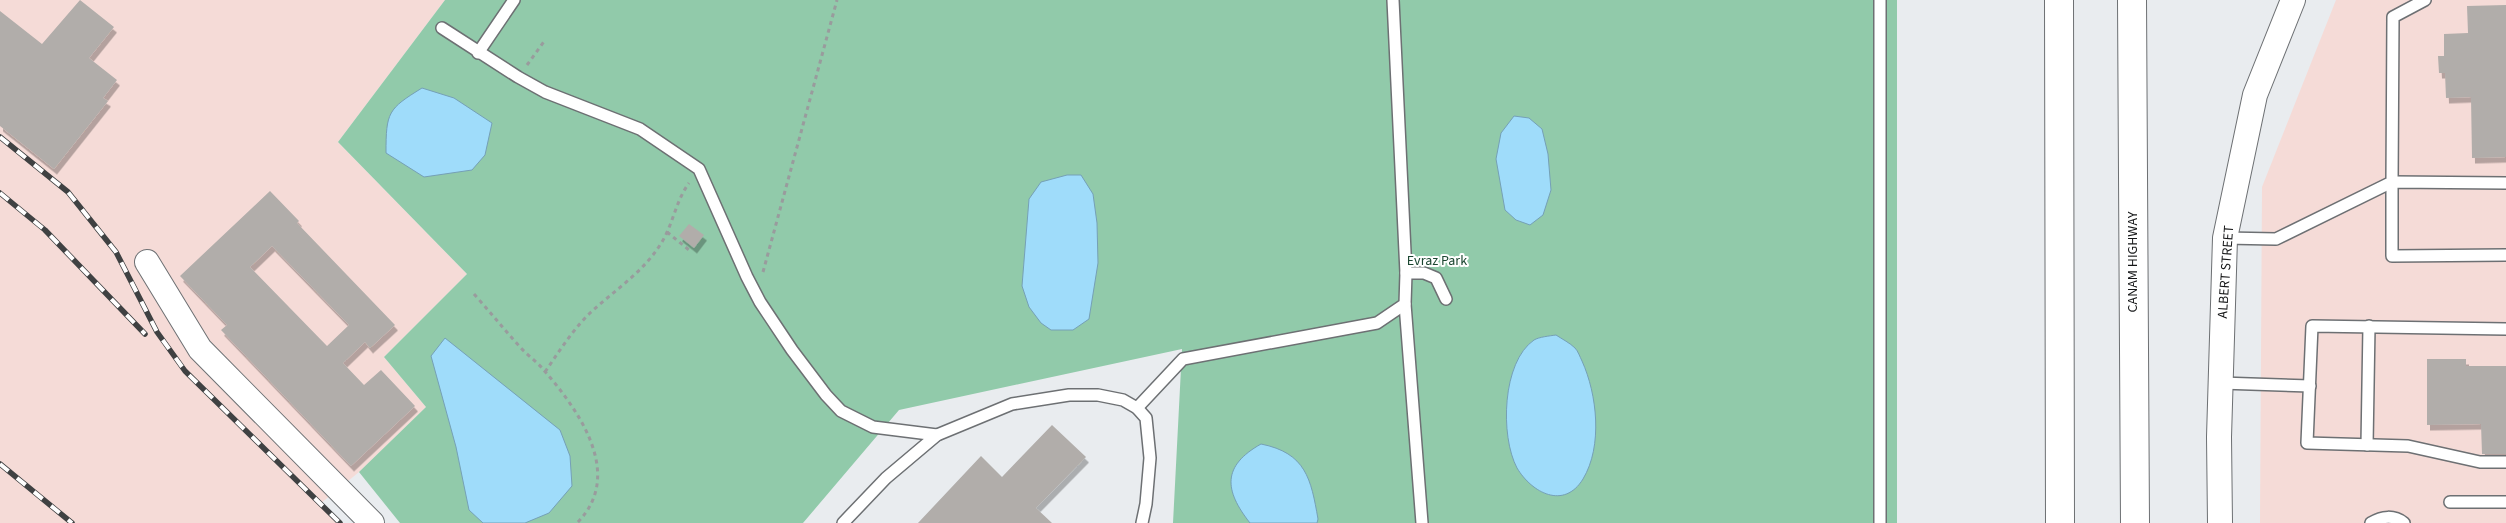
<svg xmlns="http://www.w3.org/2000/svg" width="2506" height="523" font-family="'Source Sans 3',sans-serif">
	<style>
		.industrial { fill: #f5dbd7 }
		.green { fill: #91caaa }
		.water { fill: #9fdcfa; stroke: #75a0b6 }
		.building { fill: #b1adaa; fill-rule: evenodd; filter: url(#shadow) }
		.lines { fill: none; stroke-linecap: round; stroke-linejoin: round }
		.lane-casing { stroke: #6d7073; stroke-width: 14 }
		.street-casing { stroke: #6d7073; stroke-width: 26 }
		.primary-casing { stroke: #6d7073; stroke-width: 30 }
		.path { stroke: #999b9d; stroke-width: 3; stroke-dasharray: 4 4; stroke-linecap: butt }
		.lane { stroke: #fff; stroke-width: 11 }
		.street { stroke: #fff; stroke-width: 24 }
		.primary { stroke: #fff; stroke-width: 28 }
		.rail-casing { stroke: #3f4142; stroke-width: 5.5 }
		.rail { stroke: #fff; stroke-width: 4; stroke-dasharray: 11; stroke-linecap: butt }
		.labels { text-anchor: middle; dominant-baseline: central; stroke-width: 4; stroke-linejoin: round; paint-order: stroke }
		.park-label { font-size: 14px; fill: #1a4630; stroke: #fff }
		.street-label { font-size: 14px; fill: #141516; stroke: #fff }
	</style>
	<defs>
		<filter id="shadow"><feDropShadow dx="3" dy="5.5" stdDeviation="0" flood-color="#0004"/></filter>
	</defs>
	<rect width="100%" height="100%" fill="#e9ecef"/>
	<g class="industrial">
		<path d="M0,0h445l-107,142 129,132 -83,83 42,50 -67,65 -39,32 18,19h-338z"/>
		<path d="M2336,0h170v523h-246l2,-336z"/>
	</g>
	<path class="green" d="M445,0h1452v523h-724l9,-174 -283,61 -96,113h-403l-41,-51 67,-65 -42,-50 83,-83 -129,-132z"/>
	<g class="water">
		<path d="M422,88l32,10 38,25 -7,32 -13,15 -48,7 -38,-24c0,-41 2,-44 36,-65z"/>
		<path d="M1514,116l15,2 13,11 6,25 3,36 -8,25 -13,10 -14,-5 -11,-10 -9,-51 5,-26z"/>
		<path d="M1067,175h14l12,19 4,29 1,40 -9,56 -16,11h-22l-10,-7 -12,-16 -7,-21 7,-87 12,-17z"/>
		<path d="M1556,335c6,4 14,8 19,13 3,3 5,9 7,13 15,33 21,85 1,118 -19,31 -51,14 -66,-11 -17,-32 -15,-106 17,-128 5,-3 15,-4 22,-5z"/>
		<path d="M445,338l115,92 10,26 2,30 -23,27 -24,10h-42l-14,-13 -13,-63 -25,-91z"/>
		<path d="M1261,444c45,9 50,35 57,75l-1,4h-67c-26,-33 -28,-57 11,-79z"/>
	</g>
	<g class="building">
		<path d="M80,0l34,27 -25,31 28,22 -14,18 5,3 -54,68 -54,-43v-115l42,33z"/>
		<path d="M2506,5v152l-34,1 -1,-61 -25,1 -1,-25h-6l-1,-17h6v-22l24,-1 -1,-27z"/>
		<path d="M270,191l29,30 -2,2 98,102 -25,23 -5,-6 -22,21 21,22 17,-15 34,36 -64,60 -130,-136 6,-5 -47,-49zM272,246l77,79 -22,21 -77,-79z"/>
		<path d="M689,224l15,11 -10,13 -15,-12z"/>
		<path d="M2427,359h39v7h40v88h-24l-1,-30 -54,1z"/>
		<path d="M1052,425l34,32 -50,51 16,15h-134l63,-67 21,21z"/>
	</g>
	<g class="lines">
		<defs>
			<g id="lane">
				<path d="M442,28l76,49 27,15 95,37 59,40 48,108 13,25 32,48 34,45 15,16 32,16 64,8"/>
				<path d="M478,53l36,-53"/>
				<path d="M2506,183l-114,-1v74l114,-1"/>
				<path d="M2225,238l51,1 116,-57 1,-165 32,-17"/>
				<path d="M1406,273h18l12,5 10,21"/>
				<path d="M1405,304l17,219"/>
				<path d="M2506,329l-194,-3 -5,117 101,3 72,16h26"/>
				<path d="M2221,383l89,3"/>
				<path d="M1137,408l46,-49 194,-36 28,-19 1,-31 -13,-273"/>
				<path d="M2367,445l2,-119"/>
				<path d="M2450,502h56"/>
				<path d="M843,523l43,-45 51,-43 75,-31 57,-9h29l25,5 14,8 9,10 4,40 -4,46 -4,19"/>
				<path d="M1880,523v-523"/>
				<path d="M2371,523c11,-7 23,-8 33,0"/>
			</g>
			<g id="street">
				<path d="M147,262l53,87 172,174"/>
				<path d="M2220,523l-1,-86 6,-199 30,-143 38,-95"/>
			</g>
			<g id="primary">
				<path d="M2059,0l1,523"/>
				<path d="M2132,0l3,523"/>
			</g>
		</defs>
		<use href="#lane" class="lane-casing"/>
		<use href="#street" class="street-casing"/>
		<use href="#primary" class="primary-casing"/>
		<g class="path">
			<path d="M527,65l18,-25"/>
			<path d="M667,232l22,18"/>
			<path d="M763,272l74,-272"/>
			<path d="M474,294c16,18 30,35 46,53 6,7 15,13 22,21 35,40 84,106 35,155"/>
			<path d="M545,372c13,-19 25,-38 41,-55 24,-24 55,-42 74,-72 13,-19 15,-43 29,-62"/>
		</g>
		<use href="#lane" class="lane"/>
		<use href="#street" class="street"/>
		<use href="#primary" class="primary"/>
		<defs>
			<g id="rail">
				<path d="M0,137l68,55 48,60 41,80 28,39 155,152"/>
				<path d="M0,193l45,37 100,104"/>
				<path d="M0,464l72,59"/>
			</g>
		</defs>
		<use href="#rail" class="rail-casing"/>
		<use href="#rail" class="rail"/>
	</g>
	<g class="labels">
		<g class="park-label">
			<text x="1437" y="261">Evraz Park</text>
		</g>
		<g class="street-label">
			<text transform="translate(2133 262) rotate(-90)">CANAM HIGHWAY</text>
			<text transform="translate(2226 272) rotate(-86)">ALBERT STREET</text>
		</g>
	</g>
</svg>
